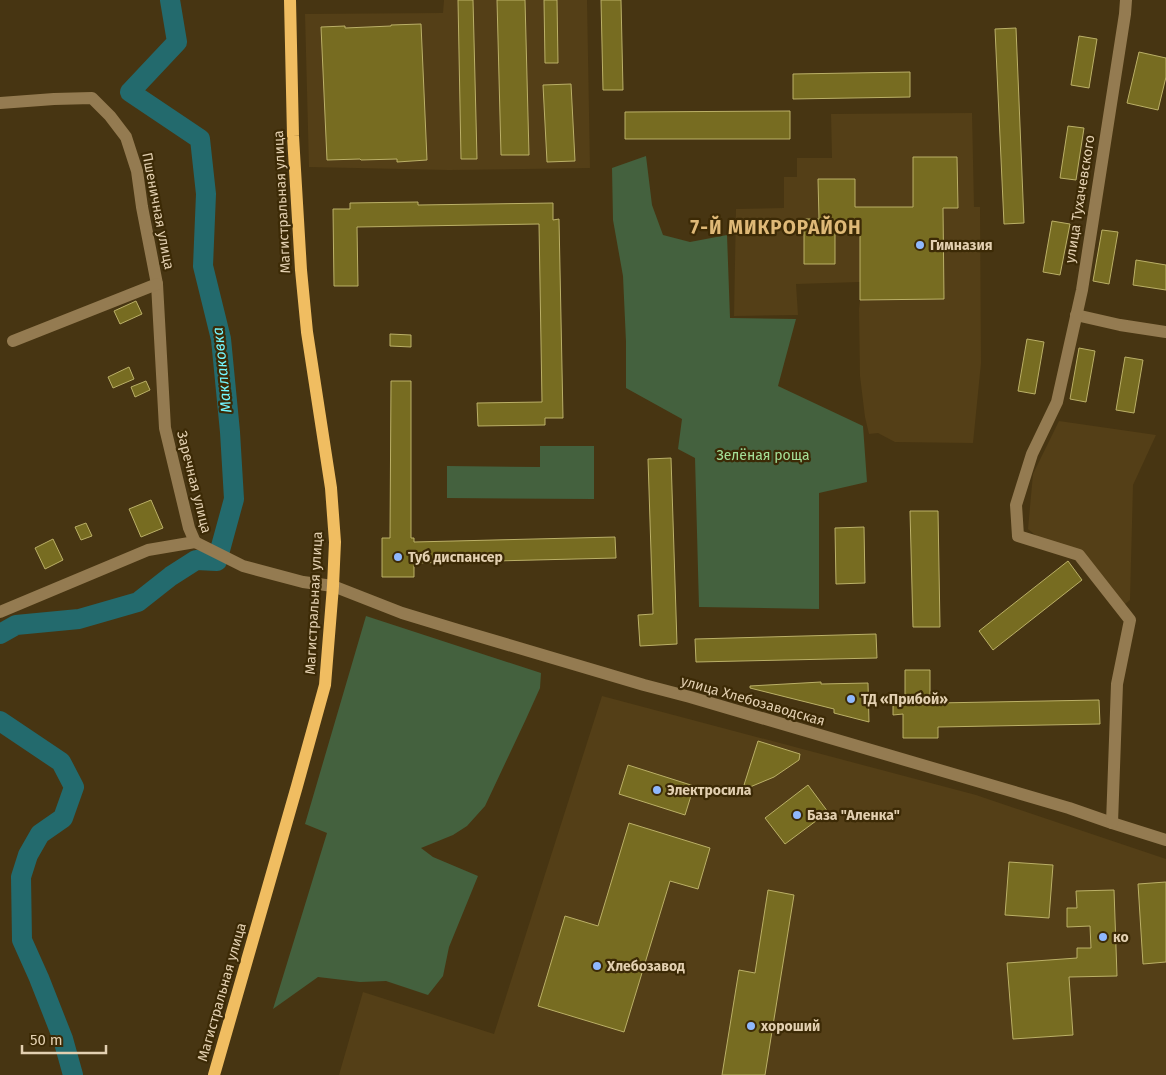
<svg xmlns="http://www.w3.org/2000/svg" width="1166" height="1075" font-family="'Fira Sans',sans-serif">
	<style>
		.built { fill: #543f17 }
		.green { fill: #44613e }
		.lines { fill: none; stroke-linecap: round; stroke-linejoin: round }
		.river { stroke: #236a6d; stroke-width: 20 }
		.building { fill: #776c21; stroke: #bbb067 }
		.minor { stroke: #947b51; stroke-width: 12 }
		.major { stroke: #f0bd61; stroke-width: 12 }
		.poi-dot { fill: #8fb8fd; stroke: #3c2a06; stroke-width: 2 }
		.labels { text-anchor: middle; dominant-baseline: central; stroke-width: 4.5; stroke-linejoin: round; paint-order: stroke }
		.street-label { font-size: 14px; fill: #e3d0b1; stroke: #3c2a06 }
		.poi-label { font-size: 14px; font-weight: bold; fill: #e3d0b1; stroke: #3c2a06; text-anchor: start }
		.park-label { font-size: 14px; fill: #a4e098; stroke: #3c2a06 }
		.water-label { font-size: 15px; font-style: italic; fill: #74f7ff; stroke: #3c2a06 }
		.district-label { font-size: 19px; font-weight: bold; letter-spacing: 1px; fill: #dfb977; stroke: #3c2a06 }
	</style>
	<rect width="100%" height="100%" fill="#473512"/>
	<g class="built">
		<path d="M444,0h143l3,168 -141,2 -140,-3 -4,-153 138,-1z"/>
		<path d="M972,113l2,94h6l1,156 -8,80 -78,-1 -17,-9 -9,1 -4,-17 -5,-41 -1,-67 1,-9v-18l-64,2 2,31 -64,1 2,-107 48,-1v-31h13v-19h35l-1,-44z"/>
		<path d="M1059,421l97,14 -23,50 -3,115 -10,8 -49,-61 -26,-4 -17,-14 5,-55z"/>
		<path d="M602,696l374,99 190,64v216h-827l24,-83 131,42z"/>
	</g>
	<g class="green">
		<path d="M646,156l6,49 11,30 27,7 37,-7 3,83 66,1 -18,67 85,40 4,56 -48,11v116l-120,-2 -4,-149 -17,-9 4,-30 -56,-31v-46l-3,-66 -10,-56 -1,-52z"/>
		<path d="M540,446h54v53l-147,-1v-32l93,1z"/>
		<path d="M366,616l175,57 -1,15 -14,31 -41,87 -18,20 -14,9 -32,13 12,9 45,19 -29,71 -6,29 -15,19 -42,-14 -26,1 -42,-5 -45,32 54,-176 -22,-9z"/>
	</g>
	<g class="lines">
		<g class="river">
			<path d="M0,634l16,-9 63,-6 59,-17 33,-26 25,-16 21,1 17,-62 -4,-67 -9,-93 -18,-73 3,-72 -6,-55 -70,-47 47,-50 -7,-42"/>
			<path d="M0,721l61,41 13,25 -11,31 -23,16 -12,21 -7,22 1,63 17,38 24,61 10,36"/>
		</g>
	</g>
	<g class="building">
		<path d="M458,0h15l4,159h-16z"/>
		<path d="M497,0h28l4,155h-28z"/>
		<path d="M544,0h13l1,63h-13z"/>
		<path d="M601,0h20l2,90h-20z"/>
		<path d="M421,24l6,136 -30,2v-3l-36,1 -1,-1 -33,1 -6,-133 24,-1v2l46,-2v-1z"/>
		<path d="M1016,28l8,195 -20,1 -9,-195z"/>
		<path d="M1079,36l18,3 -8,49 -18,-3z"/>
		<path d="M1139,52l27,6v19l-8,33 -31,-7z"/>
		<path d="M910,72v25l-117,2v-25z"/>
		<path d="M571,84l4,77 -28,1 -4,-77z"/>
		<path d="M790,111v28h-165v-27z"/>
		<path d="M1068,126l16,2 -8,52 -16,-2z"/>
		<path d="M913,157h44l1,51h-15l1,91 -84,1v-74h-25v38h-31v-45h15l-1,-40h37v28h58z"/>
		<path d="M418,202v3l135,-2v17l6,-1 4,199h-18v7l-67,1 -1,-23 65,-1 -3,-178 -182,3 1,59h-24l-1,-77h17v-6z"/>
		<path d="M1052,221l18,3 -10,51 -17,-3z"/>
		<path d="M1102,230l16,2 -9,52 -16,-3z"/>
		<path d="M1136,260l30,5v25l-33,-5z"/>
		<path d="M136,301l6,13 -22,10 -6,-13z"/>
		<path d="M390,334l21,1v12l-21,-1z"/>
		<path d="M1027,339l17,3 -9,52 -17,-3z"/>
		<path d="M1079,348l16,3 -9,51 -16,-3z"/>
		<path d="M1125,357l18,3 -9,53 -18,-3z"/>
		<path d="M129,367l5,12 -21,9 -5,-11z"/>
		<path d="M146,381l4,9 -15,7 -4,-10z"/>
		<path d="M391,381h20v157h3v4l201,-5 1,21 -202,5v14h-32v-39h8z"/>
		<path d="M671,458l6,186 -37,2 -2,-31 15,-1 -5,-155z"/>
		<path d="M151,500l12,28 -22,9 -12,-28z"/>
		<path d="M910,511h28l2,116h-27z"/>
		<path d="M86,523l6,13 -11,4 -6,-13z"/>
		<path d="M864,527l1,56 -29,1 -1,-56z"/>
		<path d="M53,539l10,21 -18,9 -10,-21z"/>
		<path d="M1068,561l14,19 -89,70 -14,-19z"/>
		<path d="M876,634l1,24 -181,4 -1,-23z"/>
		<path d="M905,670h25v31h7v2l162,-3 1,24 -162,3v11h-35v-24l-10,1v-13h12z"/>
		<path d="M821,682v2l47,-1 1,39 -35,-9v-4l-84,-21v-2z"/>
		<path d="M758,741l42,13 -1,6 -25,17 -24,10 -6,-2z"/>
		<path d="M628,765l66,21 -9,29 -66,-21z"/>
		<path d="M808,785l20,27 -43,32 -20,-26z"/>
		<path d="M629,823l81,25 -12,41 -28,-8 -46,151 -86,-26 27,-90 33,10z"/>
		<path d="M1009,862l44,3 -4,53 -44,-3z"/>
		<path d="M1166,882v80l-23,2 -5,-80z"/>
		<path d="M768,890l26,5 -29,180h-43l17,-105 16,3z"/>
		<path d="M1114,890l3,86 -48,1 4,58 -60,4 -6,-76 70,-5v-10h14l-1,-22 -23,1v-19h10l-1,-17z"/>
	</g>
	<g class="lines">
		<g class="minor">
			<path d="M0,103l54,-4 38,-1 18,18 16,21 11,34 5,36 15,77 8,144 24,100 6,14"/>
			<path d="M1076,315l44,10 46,7"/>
			<path d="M13,341l144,-57"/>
			<path d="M195,542l48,24 60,16 30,4 69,27 56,17 186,55 46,12 379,111 43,15 54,17"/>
			<path d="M0,612l148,-62 47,-8"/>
			<path d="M1112,823l5,-139 13,-64 -51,-65 -61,-19 -2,-31 16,-51 25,-52 25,-112 43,-276 1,-14"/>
		</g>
		<path class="major" d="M214,1075l83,-289 28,-101 8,-99 2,-44 -4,-54 -24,-156 -6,-62 -8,-134 -3,-136"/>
	</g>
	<g class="poi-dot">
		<circle cx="920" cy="245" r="5"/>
		<circle cx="398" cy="557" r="5"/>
		<circle cx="851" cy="699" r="5"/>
		<circle cx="657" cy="790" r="5"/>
		<circle cx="797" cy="815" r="5"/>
		<circle cx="1103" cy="937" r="5"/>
		<circle cx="597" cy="966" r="5"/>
		<circle cx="751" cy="1026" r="5"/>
	</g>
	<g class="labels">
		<g class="street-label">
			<text transform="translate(1080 199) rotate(-81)">улица Тухачевского</text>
			<text transform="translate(282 202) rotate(-93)">Магистральная улица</text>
			<text transform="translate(158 211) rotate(79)">Пшеничная улица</text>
			<text transform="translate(194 482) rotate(76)">Заречная улица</text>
			<text transform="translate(314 603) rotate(-87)">Магистральная улица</text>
			<text transform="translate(753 701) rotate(16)">улица Хлебозаводская</text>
			<text transform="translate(222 992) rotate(-74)">Магистральная улица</text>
		</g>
		<g class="poi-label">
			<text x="930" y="245">Гимназия</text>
			<text x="408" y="557">Туб диспансер</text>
			<text x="861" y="699">ТД «Прибой»</text>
			<text x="667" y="790">Электросила</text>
			<text x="807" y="815">База "Аленка"</text>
			<text x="1113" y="937">ко</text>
			<text x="607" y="966">Хлебозавод</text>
			<text x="761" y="1026">хороший</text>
		</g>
		<g class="park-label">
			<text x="763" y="455">Зелёная роща</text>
		</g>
		<g class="water-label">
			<text transform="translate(222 370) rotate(-96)">Маклаковка</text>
		</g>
		<g class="district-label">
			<text x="776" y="227">7-Й МИКРОРАЙОН</text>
		</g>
	</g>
	<path d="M22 1045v8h84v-8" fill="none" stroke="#e3d0b1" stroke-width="2.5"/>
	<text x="30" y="1045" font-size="15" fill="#e3d0b1" stroke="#3c2a06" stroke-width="4" paint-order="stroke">50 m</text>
</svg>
